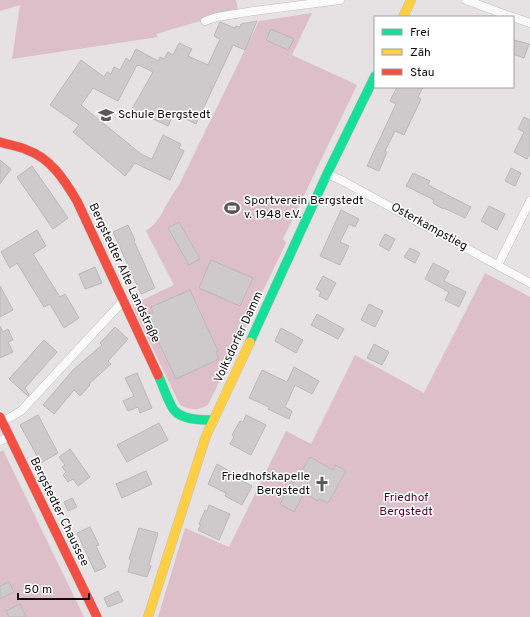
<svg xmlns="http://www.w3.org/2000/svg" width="530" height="617" font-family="Overpass,sans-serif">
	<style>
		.green { fill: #dcbfc9 }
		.building { fill: #cecacc; stroke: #bbb7b9 }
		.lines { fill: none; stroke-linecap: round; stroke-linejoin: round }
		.street-casing { stroke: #c3bfc0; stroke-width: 9 }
		.fast-casing { stroke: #c3bfc0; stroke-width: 10 }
		.slow-casing { stroke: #c3bfc0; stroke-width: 10 }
		.jam-casing { stroke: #c3bfc0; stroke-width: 10 }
		.street { stroke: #fbfafb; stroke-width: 8 }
		.fast { stroke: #16e098; stroke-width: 9 }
		.slow { stroke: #ffcf43; stroke-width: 9 }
		.jam { stroke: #f24e42; stroke-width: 9 }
		.labels { text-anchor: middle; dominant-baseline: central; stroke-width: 3; stroke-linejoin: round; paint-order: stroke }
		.poi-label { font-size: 12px; fill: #0e0c0c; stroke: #fff; text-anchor: start }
		.street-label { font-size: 12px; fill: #0e0c0c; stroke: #fff }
		.park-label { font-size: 12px; fill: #58002d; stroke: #fff }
	</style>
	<rect width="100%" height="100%" fill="#e6e1e3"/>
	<g class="green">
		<path d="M0,0h236l2,10 -82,24 2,3 -146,22 8,-54 -20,6z"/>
		<path d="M312,13l-20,42 65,30 -74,154 3,4 -78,162c-10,6 -18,5 -28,0l-48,-100 42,-20 -28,-54c17,-11 19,-29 32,-44l81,-166z"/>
		<path d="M485,273l45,24v320h-372l27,-89 44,19 57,-116 25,13 44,-89 69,38z"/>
		<path d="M3,450l81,167h-84v-165z"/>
	</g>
	<g class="building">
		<path d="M257,21l-12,29 -12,-5 -37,79 -22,-11 -6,13 -36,-17 21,-37 -14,-7 -1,1 -1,-1 -19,36 -25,-13 -12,17 60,49 11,5 11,-24 18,9 -2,4 5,3 -14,29 -35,-17 -10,13 -52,-44 6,-7 -29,-20 31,-45 23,17 3,-5 4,2 3,-7 6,3 6,-12 4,3 6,-12 22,12 2,-4 4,2 4,-7 5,3 6,-12 13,6 -4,7 20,9 12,-26 -6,-3 6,-14 15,6 1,-2 4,1 1,-3z"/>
		<path d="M271,29l23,10 -6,11 -22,-10z"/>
		<path d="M514,40l15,4 -5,14 -11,-4v-10z"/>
		<path d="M397,87h26l-5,10 3,2 -17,36 -9,-4 -10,20 2,1 -8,19 -12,-5 29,-62 -6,-3z"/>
		<path d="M524,117l6,3v33l-3,6 -13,-7 10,-20 -6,-3z"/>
		<path d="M0,160l11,9 -11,15z"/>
		<path d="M32,166l36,52 -15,11 -36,-52z"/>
		<path d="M511,168l10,5 -6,13 -10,-5z"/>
		<path d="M413,173l17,8 -2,4 43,22 -6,11 -21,-10 -1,1 -10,-6 1,-3 -28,-14z"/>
		<path d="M489,206l16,8 -8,16 -16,-9z"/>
		<path d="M341,210l18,9 -4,8 -6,-3 -9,18 9,4 -9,19 -20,-9z"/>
		<path d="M179,222l21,37 -11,6 -21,-37z"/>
		<path d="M128,225l7,15 -1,1 21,47 -14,6 -28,-62z"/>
		<path d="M37,230l9,16 -13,8 27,43 5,-3 14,24 -15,10 -14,-24 -6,3 -27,-44 -7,5 -9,-16z"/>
		<path d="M385,234l10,5 -6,12 -10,-6z"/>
		<path d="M410,248l10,5 -5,10 -11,-6z"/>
		<path d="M211,260l42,18 -13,28 -41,-18z"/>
		<path d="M433,263l16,8 -5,10 22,11 -7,15 -14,-7 4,-8 -24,-13z"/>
		<path d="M95,267l7,16 -17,6 -6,-15z"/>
		<path d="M323,276l13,7 -9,17 -8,-4 2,-4 -5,-3z"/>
		<path d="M0,286l13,24 -13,7z"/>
		<path d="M190,290l28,61 -2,1 3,7 -43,20 -30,-64 7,-3 -2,-5z"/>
		<path d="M369,304l14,7 -8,16 -14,-7z"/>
		<path d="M317,314l27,15 -6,10 -27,-14z"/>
		<path d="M0,326l3,6 5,-3 5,11 -5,2 5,10 -13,6z"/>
		<path d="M115,327l13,12 -20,22 3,3 -22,20 1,1 -10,11 -6,-6 -20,24 -11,-9 30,-35 29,-25 -2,-2z"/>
		<path d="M281,328l22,12 -7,13 -21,-12z"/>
		<path d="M44,340l13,12 -32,36 4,7 -1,1 -19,-17z"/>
		<path d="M374,344l15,8 -7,13 -15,-7z"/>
		<path d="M294,367l25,14 -7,13 -17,-9 -10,22 7,4 -3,8 -21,-10 1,-2 -20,-9 13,-28 25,12z"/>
		<path d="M137,373l15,35 -12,5 -2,-6 -10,4 -5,-10 11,-5 -9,-18z"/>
		<path d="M38,415l20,38 -17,10 -21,-38z"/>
		<path d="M246,415l20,10 -15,30 -21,-11 4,-7 -2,-2 8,-14 3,1z"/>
		<path d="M159,423l9,17 -41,22 -10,-17z"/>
		<path d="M70,449l20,28 -12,9 -5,-7 -5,3 -5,-7 3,-3 -4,-5 3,-2 -6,-8z"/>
		<path d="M310,457l23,13 2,-5 11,6 -18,32 -8,-4 -2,2 -14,-8 -10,19 -14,-8 12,-22 2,1 2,-4h1z"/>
		<path d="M217,464l19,11 -1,2 17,9 -10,19 -17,-9 1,-3 -18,-9z"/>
		<path d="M146,471l6,13 -30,14 -6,-14z"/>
		<path d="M72,498l5,9 -9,4 -4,-9z"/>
		<path d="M209,505l21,9 -11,26 -21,-10 3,-5 -2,-1 6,-14 2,1z"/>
		<path d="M90,527l9,18 -3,1 10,21 -11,5 -18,-39z"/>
		<path d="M139,528l19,5 -9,32 2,1 -4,11 -19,-5 3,-12 -2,-1z"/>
		<path d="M9,582l5,10 -14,7v-13z"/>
		<path d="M118,591l5,10 -15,6 -4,-9z"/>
		<path d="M20,604l6,13h-17l-3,-6z"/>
	</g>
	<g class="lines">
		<defs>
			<g id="street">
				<path d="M466,0l46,17"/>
				<path d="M513,17l17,6"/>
				<path d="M205,21l12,-4 37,-6 86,-11"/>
				<path d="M327,174l14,6 189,103"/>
				<path d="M498,265l32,-64"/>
				<path d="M2,422l19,-11 103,-111"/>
				<path d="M0,441l9,-5"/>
			</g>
			<g id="fast">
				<path d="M250,342l77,-168 48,-98"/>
				<path d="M158,375c4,8 11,29 16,35 8,10 27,10 39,10"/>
			</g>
			<g id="slow">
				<path d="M403,17l8,-17"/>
				<path d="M148,617l58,-181 44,-94"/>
			</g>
			<g id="jam">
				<path d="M0,142c9,3 19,4 27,8 24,8 38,31 50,51l81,174"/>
				<path d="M0,417l97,200"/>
			</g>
		</defs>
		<use href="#street" class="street-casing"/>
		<use href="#fast" class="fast-casing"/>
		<use href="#slow" class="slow-casing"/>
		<use href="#jam" class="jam-casing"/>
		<use href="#street" class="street"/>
		<use href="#fast" class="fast"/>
		<use href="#slow" class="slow"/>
		<use href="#jam" class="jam"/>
	</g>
	<defs>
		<symbol id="school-bare" viewBox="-9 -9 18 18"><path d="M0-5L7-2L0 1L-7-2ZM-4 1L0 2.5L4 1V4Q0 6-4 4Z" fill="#5a5757" stroke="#fff" stroke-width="2.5" paint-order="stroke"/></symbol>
		<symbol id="stadium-bare" viewBox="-9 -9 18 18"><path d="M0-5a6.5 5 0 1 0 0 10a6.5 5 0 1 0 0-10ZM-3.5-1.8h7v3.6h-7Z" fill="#5a5757" stroke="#fff" stroke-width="2.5" paint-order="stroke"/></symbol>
		<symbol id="church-bare" viewBox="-9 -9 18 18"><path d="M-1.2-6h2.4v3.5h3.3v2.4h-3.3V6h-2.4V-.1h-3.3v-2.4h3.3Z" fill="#5a5757" stroke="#fff" stroke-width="2.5" paint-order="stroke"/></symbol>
	</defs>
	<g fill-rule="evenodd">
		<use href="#school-bare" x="95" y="104" width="22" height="22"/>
		<use href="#stadium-bare" x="221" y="197" width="22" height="22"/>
		<use href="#church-bare" x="311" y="473" width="22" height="22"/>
	</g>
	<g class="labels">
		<g class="poi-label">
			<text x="118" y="115">Schule Bergstedt</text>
			<text x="244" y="201">Sportverein Bergstedt<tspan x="244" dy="14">v. 1948 e.V.</tspan></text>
			<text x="310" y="477" text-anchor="end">Friedhofskapelle<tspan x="310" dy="14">Bergstedt</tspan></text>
		</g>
		<g class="street-label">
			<text transform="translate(429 227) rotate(29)">Osterkampstieg</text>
			<text transform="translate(124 273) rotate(65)">Bergstedter Alte Landstraße</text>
			<text transform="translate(239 337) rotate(-65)">Volksdorfer Damm</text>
			<text transform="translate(59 512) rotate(64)">Bergstedter Chaussee</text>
		</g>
		<g class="park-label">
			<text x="406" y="498">Friedhof<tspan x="406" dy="14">Bergstedt</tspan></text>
		</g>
	</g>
	<rect x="374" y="16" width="140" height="72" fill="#ffffff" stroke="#9f9e9e"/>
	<rect x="382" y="29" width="20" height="6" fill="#16e098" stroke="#9f9e9e"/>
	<text x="410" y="36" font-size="12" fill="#0e0c0c">Frei</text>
	<rect x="382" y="49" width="20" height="6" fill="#ffcf43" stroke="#9f9e9e"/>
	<text x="410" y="56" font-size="12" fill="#0e0c0c">Zäh</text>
	<rect x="382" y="69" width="20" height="6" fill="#f24e42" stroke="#9f9e9e"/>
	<text x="410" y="76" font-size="12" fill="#0e0c0c">Stau</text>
	<path d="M18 593v6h71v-6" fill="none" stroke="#0e0c0c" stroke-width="2"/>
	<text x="24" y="593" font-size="12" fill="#0e0c0c" stroke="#ffffff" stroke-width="3" paint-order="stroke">50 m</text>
</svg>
